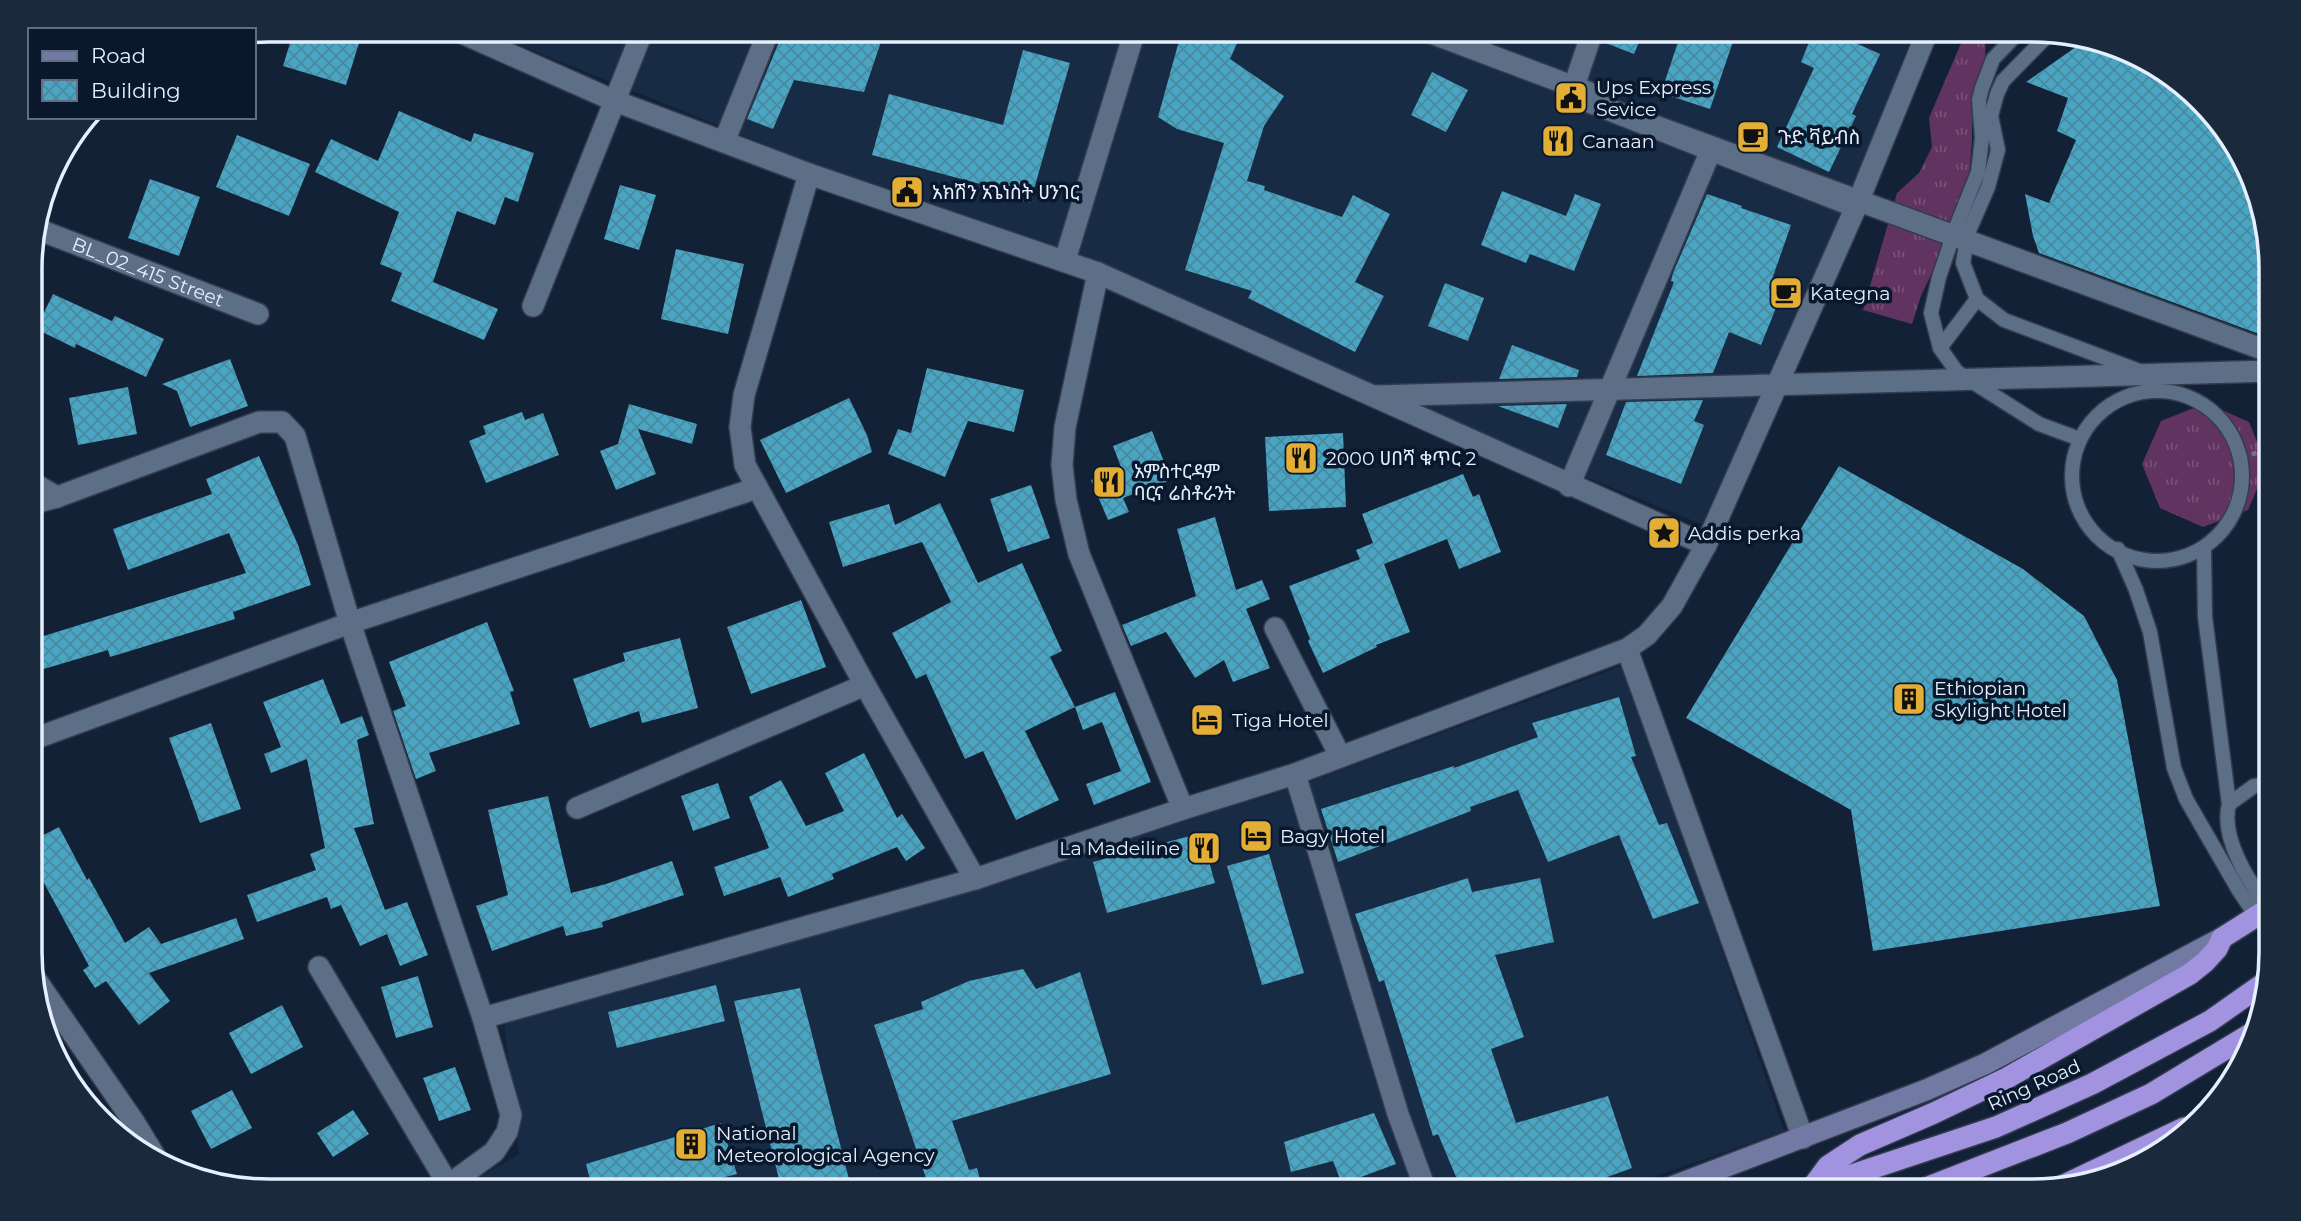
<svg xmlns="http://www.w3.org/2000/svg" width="2301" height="1221" font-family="Montserrat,'Noto Sans Ethiopic',sans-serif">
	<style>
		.built { fill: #182b45 }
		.grass { fill: url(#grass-tufts) }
		.building { fill: url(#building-cross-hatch) }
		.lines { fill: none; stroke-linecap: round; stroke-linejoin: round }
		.lane-casing { stroke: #333c4e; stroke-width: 17 }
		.street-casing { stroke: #333c4e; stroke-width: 24 }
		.secondary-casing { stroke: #333c4e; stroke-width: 24 }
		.highway-casing { stroke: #333c4e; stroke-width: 24 }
		.path { stroke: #6d798b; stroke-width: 4.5; stroke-dasharray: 5 5; stroke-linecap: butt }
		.lane { stroke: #5d6e87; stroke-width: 14 }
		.street { stroke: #5d6e87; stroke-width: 21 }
		.secondary { stroke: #7279a2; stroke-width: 21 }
		.highway { stroke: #a293e0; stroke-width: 21 }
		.labels { text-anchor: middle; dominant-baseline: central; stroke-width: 7; stroke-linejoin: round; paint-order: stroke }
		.poi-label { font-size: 19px; fill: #e5effd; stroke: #09182c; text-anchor: start }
		.street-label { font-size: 19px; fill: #e5effd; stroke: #09182c }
		.rim { fill: none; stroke: #e5effd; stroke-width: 3.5 }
	</style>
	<defs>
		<pattern id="grass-tufts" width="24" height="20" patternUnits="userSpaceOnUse" patternTransform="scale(1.75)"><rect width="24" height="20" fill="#613361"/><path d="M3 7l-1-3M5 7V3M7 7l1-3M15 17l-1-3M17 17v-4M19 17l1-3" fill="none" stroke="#785179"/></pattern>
		<pattern id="building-cross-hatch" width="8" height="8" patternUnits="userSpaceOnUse" patternTransform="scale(1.75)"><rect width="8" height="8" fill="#4aa5c2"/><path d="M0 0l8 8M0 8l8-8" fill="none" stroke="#48899f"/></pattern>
	</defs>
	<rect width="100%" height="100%" fill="#122136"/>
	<g class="built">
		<path d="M483,30h1431l-193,502z"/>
		<path d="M1624,665l160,466 -171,60h-1157l63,-37 -15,-133 786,-232z"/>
	</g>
	<g class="grass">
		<path d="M1977,30h9l-1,28 -13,38v44l-3,39 -13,28 -14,44 -21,45 -9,28 -49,-14 34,-117 22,-20 13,-26 -3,-29 33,-77z"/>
		<path d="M2206,403l43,19 18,44 -19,44 -45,17 -43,-19 -18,-44 19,-43z"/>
	</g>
	<g class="building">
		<path d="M294,30h69l-17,55 -63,-19z"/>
		<path d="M784,30h101l-21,62 -70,-12 -21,49 -26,-10z"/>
		<path d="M1182,30h61l-13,29 54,37 -20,30 -17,55 18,5 -1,4 78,27 11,-22 37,19 -35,68 29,14 -29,56 -107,-54 4,-7 -67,-21 39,-127 -47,-14 -19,-12z"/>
		<path d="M1606,30h38l-10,24 -31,-12z"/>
		<path d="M1682,30h55l-27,79 -49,-16z"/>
		<path d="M1814,30h13l53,24 -28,60 4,2 -27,56 -52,-25 37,-79 -13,-6z"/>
		<path d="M2083,42l55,13 93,81 38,103 1,99 -231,-85 -6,-17 -8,-42 24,9 27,-63 -19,-9 11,-33 -42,-16z"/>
		<path d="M1023,50l47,13 -40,140 -51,-15 1,-4 -108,-29 17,-61 114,31z"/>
		<path d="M1432,72l36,18 -22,42 -35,-17z"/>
		<path d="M399,111l72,31 3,-9 60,20 -16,49 -13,-5 -10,28 -38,-14 -24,71 65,27 -14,31 -93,-39 11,-28 -22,-9 19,-52 -84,-40 16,-33 47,22z"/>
		<path d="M237,135l73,29 -21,52 -73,-29z"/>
		<path d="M150,179l50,18 -21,59 -51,-18z"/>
		<path d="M620,185l36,10 -17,55 -35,-11z"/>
		<path d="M1502,191l64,25 9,-22 26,10 -27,67 -44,-17 -4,9 -45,-18z"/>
		<path d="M1707,194l35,12 -1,2 50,17 -22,63 13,5 -21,52 -32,-13 -16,41 -76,3 37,-94 -3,-1 2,-8z"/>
		<path d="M676,249l68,15 -16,70 -67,-15z"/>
		<path d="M1445,283l39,15 -16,43 -40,-15z"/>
		<path d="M53,294l59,27 3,-5 49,23 -18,38 -70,-33 -1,4 -39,-19z"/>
		<path d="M1512,345l67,25 -2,7 -78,2z"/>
		<path d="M230,359l18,47 -58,21 -13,-36 -15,-7z"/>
		<path d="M927,368l97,22 -10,42 -46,-11 -23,56 -57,-23 10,-25 13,4z"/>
		<path d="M128,387l9,47 -59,11 -9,-47z"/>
		<path d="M849,398l18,37 5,17 -86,41 -26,-53z"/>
		<path d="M1703,400l-9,21 10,4 -23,59 -75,-29 20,-53z"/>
		<path d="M629,404l68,20 -5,20 -54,-15 18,45 -40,16 -16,-39 18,-7z"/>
		<path d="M1567,404l-9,24 -60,-22z"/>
		<path d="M522,412l3,8 18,-7 16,42 -73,28 -17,-42 17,-7 -3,-8z"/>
		<path d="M1152,431l19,49 -48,18 6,14 -21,8 -17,-40 30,-13 -8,-21z"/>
		<path d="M1343,433l3,74 -77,4 -4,-74z"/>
		<path d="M259,456l39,89 13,40 -78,27 2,7 -125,38 -2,-7 -71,21 -6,-18v-13l215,-67 -17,-40 -101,37 -15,-41 99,-35 -6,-15z"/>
		<path d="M1839,466l184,103 61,47 33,64 43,226 -287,45 -22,-141 -165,-92z"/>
		<path d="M1463,474l10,23 6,-3 22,58 -42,17 -12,-30 -63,25 26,68 -34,13 1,2 -54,26 -15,-32 2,-2 -21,-53 71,-27 -4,-9 17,-7 -11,-29z"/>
		<path d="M1031,485l19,53 -42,14 -18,-53z"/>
		<path d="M940,503l38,80 44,-20 40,88 -12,6 25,50 -50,24 34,69 -43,20 -33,-69 -18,8 -39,-85 -10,5 -24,-46 59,-31 -29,-60 -79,25 -14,-45 60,-18 6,21z"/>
		<path d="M1215,517l21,73 26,-10 8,19 -24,10 24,59 -37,14 -9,-22 -29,18 -29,-46 -35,14 -9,-21 74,-29 -19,-67z"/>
		<path d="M801,600l25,67 -75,27 -24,-67z"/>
		<path d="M487,622l27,69 -4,1 10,32 -91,29 7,18 -20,8 -23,-68 13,-5 -17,-44z"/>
		<path d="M680,638l18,70 -56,15 -3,-12 -49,17 -17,-49 52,-18 -2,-8z"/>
		<path d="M323,679l18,45 21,-8 7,19 -12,5 17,84 -20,4 31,82 22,-8 21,53 -28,11 -13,-32 -27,12 -19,-41 -10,4 -4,-12 -70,25 -10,-27 69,-25 -6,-16 15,-6 -18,-89 -36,14 -7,-19 17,-7 -18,-45z"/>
		<path d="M1115,692l36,90 -57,23 -8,-21 35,-13 -19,-49 -19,8 -8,-23z"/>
		<path d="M1619,697l17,59 -5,1 28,68 8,-2 32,80 -46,16 -34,-84 -71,27 -30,-72 -48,17 1,4 -133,51 -17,-53 133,-43v2l84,-31 -6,-14z"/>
		<path d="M211,723l30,86 -41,14 -31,-85z"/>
		<path d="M864,753l33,65 5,-4 23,34 -19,13 -9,-14 -65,27 2,5 -46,18 -8,-20 -56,19 -10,-29 55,-19 -20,-51 32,-17 25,46 38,-15 -19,-38z"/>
		<path d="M718,783l12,35 -37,13 -12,-35z"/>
		<path d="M548,796l23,97 35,-9 66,-23 12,34 -82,27 1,5 -37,9 -3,-10 -71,25 -16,-45 32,-11 -20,-85z"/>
		<path d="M59,827l28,53 2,-2 36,65 24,-16 12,17 75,-26 8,21 -95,34 21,28 -31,24 -33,-44 -11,7 -12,-18 6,-4 -51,-94 -6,3v-34z"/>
		<path d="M1201,833l14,50 -108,30 -14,-51z"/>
		<path d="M1269,854l35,119 -42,12 -35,-119z"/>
		<path d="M1468,878l4,14 68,-14 14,64 -59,13 29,82 -33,12 25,74 92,-27 24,72 -63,23h-107l-24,-57 -5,2 -49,-156 -5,2 -24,-68z"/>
		<path d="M1023,969l13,20 44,-17 31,102 -159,47 17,49 8,-2 6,23h-64l-1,-4 10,-3 -54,-159 49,-16 -2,-7 48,-21z"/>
		<path d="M418,976l15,51 -37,11 -15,-51z"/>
		<path d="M716,985l9,36 -108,27 -9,-36z"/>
		<path d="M800,988l52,203h-70l-48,-190z"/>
		<path d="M282,1005l21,42 -52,27 -22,-41z"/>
		<path d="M455,1067l16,43 -32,11 -16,-43z"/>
		<path d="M232,1090l20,38 -41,21 -20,-38z"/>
		<path d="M353,1110l16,24 -36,23 -16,-24z"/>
		<path d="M1374,1113l22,51 -54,20 -9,-23 -42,11 -7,-30z"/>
		<path d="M721,1123l16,51 -67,17h-77l-7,-27z"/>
	</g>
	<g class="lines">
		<defs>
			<g id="lane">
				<path d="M2021,30l-28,29 -11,29 -3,12 3,38 -4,34 -22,55 -17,50 -8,36 9,35 17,24 82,52 38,14"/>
				<path d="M2049,34l-46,47 -6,13 -6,22 7,34 -10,37 -20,46 -5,30 14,36 27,21 133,50"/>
				<path d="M1940,348l37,-49"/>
				<circle cx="2157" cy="476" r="85"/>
				<path d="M2118,549l18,41 14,42 24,136 12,31 52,90 18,27"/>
				<path d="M2204,550l1,67 24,187c-9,34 20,77 39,105"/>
				<path d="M2229,804l25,-18 17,-2"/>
			</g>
			<g id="street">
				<path d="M455,30l160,71 194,73 289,99 608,272"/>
				<path d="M1423,30l165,62"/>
				<path d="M1571,95l22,-65"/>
				<path d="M724,142l45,-112"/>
				<path d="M809,174l-65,221 -4,32 5,38 120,220 110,194"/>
				<path d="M1856,207l-285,-112 699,257"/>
				<path id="s1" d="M37,229l221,85"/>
				<path d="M1065,260l70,-230"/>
				<path d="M1098,273l-33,154 -3,38 4,35 13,54 104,255"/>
				<path d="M533,306l110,-276"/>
				<path d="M1375,396l895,-25"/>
				<path d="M31,482l26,15"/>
				<path d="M1569,486l142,-336"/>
				<path d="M31,504l26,-7 202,-75h23l13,14 55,187 133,395 28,97 -4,17 -13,20 -54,39"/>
				<path d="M1275,628l65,128"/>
				<path d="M1627,649l176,489"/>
				<path d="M31,740l319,-117 407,-135"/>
				<path d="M1295,774l103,340 28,77"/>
				<path d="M577,808l288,-123"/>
				<path d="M319,967l130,219"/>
				<path d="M32,974l102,148 25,41"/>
				<path d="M483,1018l492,-139 208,-70 112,-35 332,-125 20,-14 25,-29 34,-61 150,-338 72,-177"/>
			</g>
			<path id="secondary" d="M1661,1191l265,-101 59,-26 237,-126"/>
			<g id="highway">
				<path d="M2064,1185l120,-57"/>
				<path d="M1811,1189l17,-23 32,-21 74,-32 73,-35 183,-104 15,-12 12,-13 5,-11 49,-31"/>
				<path d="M1807,1190l189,-63 96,-43 118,-63 54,-38"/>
				<path d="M1918,1191l149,-58 84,-39 101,-61"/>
			</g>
		</defs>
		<use href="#lane" class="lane-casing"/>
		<use href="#street" class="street-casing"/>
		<use href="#secondary" class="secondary-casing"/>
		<use href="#highway" class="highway-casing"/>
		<path class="path" d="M2242,457l28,-8"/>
		<use href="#lane" class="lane"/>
		<use href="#street" class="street"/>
		<use href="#secondary" class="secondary"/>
		<use href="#highway" class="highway"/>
	</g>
	<defs>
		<symbol id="civic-square" viewBox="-11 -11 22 22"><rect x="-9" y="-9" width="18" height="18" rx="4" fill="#e3ae35" stroke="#09182c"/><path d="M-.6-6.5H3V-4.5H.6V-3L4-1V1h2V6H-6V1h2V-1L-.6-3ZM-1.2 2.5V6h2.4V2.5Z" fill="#111"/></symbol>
		<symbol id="cafe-square" viewBox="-11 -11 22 22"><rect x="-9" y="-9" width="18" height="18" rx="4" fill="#e3ae35" stroke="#09182c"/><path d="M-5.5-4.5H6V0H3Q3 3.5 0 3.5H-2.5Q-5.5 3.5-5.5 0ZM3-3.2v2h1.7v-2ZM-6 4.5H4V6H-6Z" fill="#111"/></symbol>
		<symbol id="restaurant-square" viewBox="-11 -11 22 22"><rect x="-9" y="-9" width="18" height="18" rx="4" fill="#e3ae35" stroke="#09182c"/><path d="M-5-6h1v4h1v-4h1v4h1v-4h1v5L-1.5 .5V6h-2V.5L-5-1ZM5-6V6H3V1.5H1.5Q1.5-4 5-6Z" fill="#111"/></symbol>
		<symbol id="sight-square" viewBox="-11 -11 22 22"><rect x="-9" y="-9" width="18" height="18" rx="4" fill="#e3ae35" stroke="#09182c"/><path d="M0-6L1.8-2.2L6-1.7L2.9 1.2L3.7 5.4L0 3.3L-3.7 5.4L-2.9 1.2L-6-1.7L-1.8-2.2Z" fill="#111"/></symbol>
		<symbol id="building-square" viewBox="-11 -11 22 22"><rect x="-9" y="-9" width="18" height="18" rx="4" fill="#e3ae35" stroke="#09182c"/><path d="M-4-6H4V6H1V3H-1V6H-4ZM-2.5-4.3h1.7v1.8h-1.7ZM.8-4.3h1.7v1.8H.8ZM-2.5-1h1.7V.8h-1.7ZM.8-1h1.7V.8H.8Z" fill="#111"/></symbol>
		<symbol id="hotel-square" viewBox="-11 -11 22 22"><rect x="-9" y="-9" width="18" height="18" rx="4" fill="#e3ae35" stroke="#09182c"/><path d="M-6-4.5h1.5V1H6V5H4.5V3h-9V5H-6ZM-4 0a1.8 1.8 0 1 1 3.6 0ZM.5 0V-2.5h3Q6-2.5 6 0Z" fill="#111"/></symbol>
	</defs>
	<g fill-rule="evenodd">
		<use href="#civic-square" x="1552" y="79" width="38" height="38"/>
		<use href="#cafe-square" x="1734" y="118" width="38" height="38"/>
		<use href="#restaurant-square" x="1539" y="122" width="38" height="38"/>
		<use href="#civic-square" x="888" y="173" width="38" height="38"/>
		<use href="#cafe-square" x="1767" y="274" width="38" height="38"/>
		<use href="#restaurant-square" x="1282" y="439" width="38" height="38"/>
		<use href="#restaurant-square" x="1090" y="463" width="38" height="38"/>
		<use href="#sight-square" x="1645" y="514" width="38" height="38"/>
		<use href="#building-square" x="1890" y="680" width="38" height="38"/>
		<use href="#hotel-square" x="1188" y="701" width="38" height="38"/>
		<use href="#hotel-square" x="1237" y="817" width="38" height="38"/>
		<use href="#restaurant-square" x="1185" y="829" width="38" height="38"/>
		<use href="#building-square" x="672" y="1125" width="38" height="38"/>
	</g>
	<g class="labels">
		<g class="poi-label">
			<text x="1596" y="87">Ups Express<tspan x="1596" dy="22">Sevice</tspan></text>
			<text x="1778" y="137">ጉድ ቫይብስ</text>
			<text x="1582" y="141">Canaan</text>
			<text x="932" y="192">አክሽን አጌነስት ሀንገር</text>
			<text x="1810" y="293">Kategna</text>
			<text x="1326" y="458">2000 ሀበሻ ቁጥር 2</text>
			<text x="1134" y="471">አምስተርዳም<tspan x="1134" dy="22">ባርና ሬስቶራንት</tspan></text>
			<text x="1688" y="533">Addis perka</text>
			<text x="1934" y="688">Ethiopian<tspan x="1934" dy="22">Skylight Hotel</tspan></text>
			<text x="1232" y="720">Tiga Hotel</text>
			<text x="1280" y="836">Bagy Hotel</text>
			<text x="1180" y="848" text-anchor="end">La Madeiline</text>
			<text x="716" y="1133">National<tspan x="716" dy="22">Meteorological Agency</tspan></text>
		</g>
		<g class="street-label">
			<text stroke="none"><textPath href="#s1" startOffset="119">BL_02_415 Street</textPath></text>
			<text transform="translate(2034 1085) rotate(-24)">Ring Road</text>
		</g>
	</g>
	<path d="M0 0H2301V1221H0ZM269 42H2032A227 227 0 0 1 2259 269V952A227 227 0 0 1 2032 1179H269A227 227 0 0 1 42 952V269A227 227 0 0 1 269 42Z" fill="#1b293d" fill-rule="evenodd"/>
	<path class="rim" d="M269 42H2032A227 227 0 0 1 2259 269V952A227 227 0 0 1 2032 1179H269A227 227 0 0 1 42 952V269A227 227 0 0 1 269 42Z"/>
	<rect x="28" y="28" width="228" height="91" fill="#09182c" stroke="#616e80" stroke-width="2"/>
	<rect x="42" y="51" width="35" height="10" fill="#7279a2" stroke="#616e80" stroke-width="2"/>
	<text x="91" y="63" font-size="21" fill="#e5effd">Road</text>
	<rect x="42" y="80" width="35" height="21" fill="url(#building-cross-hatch)" stroke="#616e80" stroke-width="2"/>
	<text x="91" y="98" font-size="21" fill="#e5effd">Building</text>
</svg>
